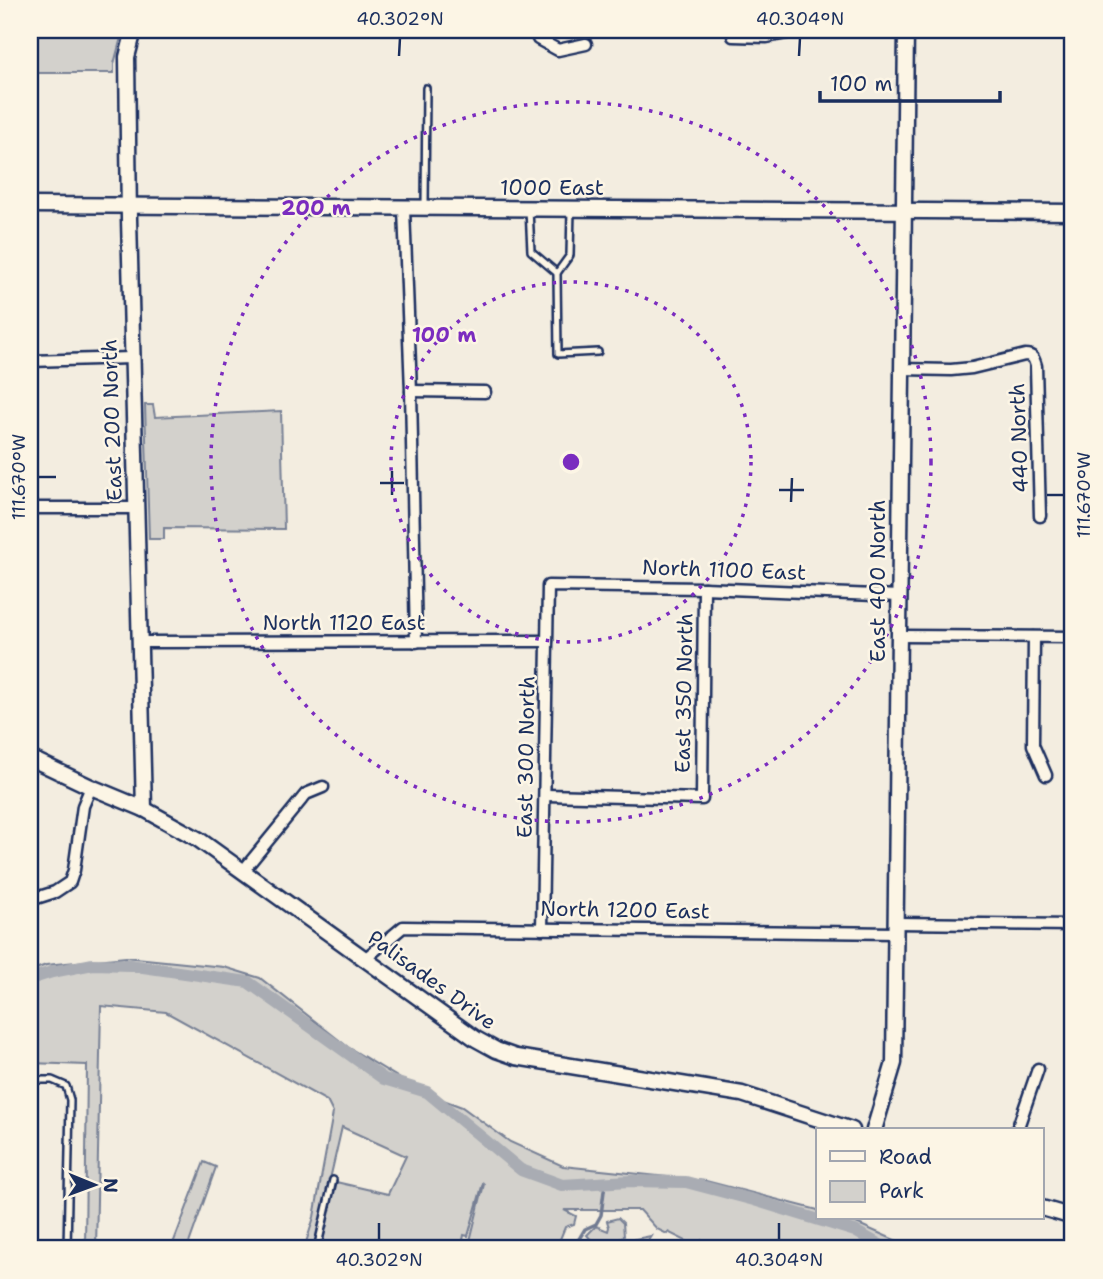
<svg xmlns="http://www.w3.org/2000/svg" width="1103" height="1279" font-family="'Shantell Sans',sans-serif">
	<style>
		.green { fill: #d3d1cc; stroke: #778095; stroke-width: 2 }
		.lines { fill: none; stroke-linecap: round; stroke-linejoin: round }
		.stream { stroke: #707a91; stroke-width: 3.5 }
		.canal { stroke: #a9acb3; stroke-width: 12 }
		.lane-casing { stroke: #1b2f5e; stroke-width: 10 }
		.street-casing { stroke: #1b2f5e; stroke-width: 15 }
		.secondary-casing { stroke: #1b2f5e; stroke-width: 19 }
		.lane { stroke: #fcf5e5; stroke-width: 5 }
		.street { stroke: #fcf5e5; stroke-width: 10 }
		.secondary { stroke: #fcf5e5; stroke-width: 14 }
		.ticks { fill: none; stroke: #1b2f5e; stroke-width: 2.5 }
		.ring { fill: none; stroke: #7b2cbf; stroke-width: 3.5; stroke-dasharray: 3.5 7 }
		.labels { text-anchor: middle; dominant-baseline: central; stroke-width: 5; stroke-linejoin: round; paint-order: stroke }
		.street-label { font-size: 21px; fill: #1b2f5e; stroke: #fcf5e5 }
		.centre { fill: #7b2cbf; stroke: #fcf5e5; stroke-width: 3.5 }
		.ring-label { font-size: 21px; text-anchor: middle; font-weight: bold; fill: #7b2cbf; stroke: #fcf5e5; stroke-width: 5; stroke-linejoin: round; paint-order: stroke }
		.neatline { fill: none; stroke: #1b2f5e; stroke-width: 2.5 }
		.ticks-label { font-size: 18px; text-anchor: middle; fill: #1b2f5e }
	</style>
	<rect width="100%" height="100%" fill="#f3ede0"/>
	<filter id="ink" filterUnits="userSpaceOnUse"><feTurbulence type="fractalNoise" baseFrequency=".0143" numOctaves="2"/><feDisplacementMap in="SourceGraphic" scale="14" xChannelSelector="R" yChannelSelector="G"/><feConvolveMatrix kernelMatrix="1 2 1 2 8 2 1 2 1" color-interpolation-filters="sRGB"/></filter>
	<g filter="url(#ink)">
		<g class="green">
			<path d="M30,30h93l-9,34v9h-84z"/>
			<path d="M145,405h8l2,12 126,-6 3,118 -120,-1v11h-15z"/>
			<path d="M126,957l98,10 36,11 88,69 74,45 40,15 48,35 53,24 143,15 112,29v8h27l70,31h-194l-19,-9 -4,7 -30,-15 -1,2 -10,-5 -17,-19h-76l12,6 -2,8 -9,3 -9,22h-88l16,-65 -1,-1 -15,53 -4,-1 -1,5 3,1 -2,8h-143l15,-67 52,12 18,-38 -64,-29 -28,122h-10l10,-32 19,-104 -6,-12 -161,-89 -65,-6 -5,243h-11l2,-184 -57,-2v-92l16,-6z"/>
			<path d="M204,1162l12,5 -29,82h-16z"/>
			<path d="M618,1218l5,5 1,13 -11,8 -11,-1 -4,6h-10l3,-2 1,-6 -5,-6 9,-9 12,5 1,-4 -2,-6z"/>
			<path d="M651,1236l-8,13h-34l17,-8z"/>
		</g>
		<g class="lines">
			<path class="stream" d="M573,1249l12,-20 11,-5 5,-9 4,-32"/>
			<path class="canal" d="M30,979l22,-7 41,-8 36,1 119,17 136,97 43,13 94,78 41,15 68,-4 56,1 68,18 101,31 32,18"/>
			<defs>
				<g id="lane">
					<path d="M425,207l1,-119"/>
					<path d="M529,209l2,42 26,22"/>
					<path d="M571,209l-1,46 -13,18 1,81 40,-2"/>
					<path d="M30,1080h22l14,6 4,14 -3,149"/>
					<path d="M317,1249l16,-69"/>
				</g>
				<g id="street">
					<path d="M535,30l3,9 20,11 28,-6"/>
					<path d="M733,36l34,1 35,-7"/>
					<path d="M404,209l7,182 5,251"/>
					<path d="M30,361l101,-3"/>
					<path d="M901,369l50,1 21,-2 53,-13c8,0 9,4 11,11l4,150"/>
					<path d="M411,391l74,1"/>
					<path d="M30,508h106"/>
					<path d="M900,636l173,1"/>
					<path d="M1034,637l-1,108 13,30"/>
					<path d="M141,642l406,-1"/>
					<path d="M546,795l156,4 2,-211"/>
					<path d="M243,871l63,-77 17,-7"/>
					<path d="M30,900l25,-8 15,-10 4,-12 9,-64 8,-19"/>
					<path d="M896,923l177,2"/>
					<path d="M542,929l6,-343 156,2 195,8"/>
					<path d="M366,958l37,-31 493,6"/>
					<path d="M1017,1130l21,-61"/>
				</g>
				<g id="secondary">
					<path d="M134,30l-7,27 2,162 15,590"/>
					<path d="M30,205l1043,7"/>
					<path d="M30,758l61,29 53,22 54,30 278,200 20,11 20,7 226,37 110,36"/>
					<path d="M874,1130l20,-67 12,-1033"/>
					<path d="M1042,1208l31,9"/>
				</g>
			</defs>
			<use href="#lane" class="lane-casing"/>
			<use href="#street" class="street-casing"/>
			<use href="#secondary" class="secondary-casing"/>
			<use href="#lane" class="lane"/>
			<use href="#street" class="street"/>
			<use href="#secondary" class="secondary"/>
		</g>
	</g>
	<path class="ticks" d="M399,56l1,-18M799,56l1,-18M38,477h18M380,483h24M779,490h25M392,495v-24M1047,495h17M791,502l1,-24M379,1240v-17M779,1240v-17"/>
	<g class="ring">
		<circle cx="571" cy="462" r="180"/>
		<circle cx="571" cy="462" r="360"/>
	</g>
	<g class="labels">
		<g class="street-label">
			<text x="552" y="188">1000 East</text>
			<text transform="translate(112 420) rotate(-92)">East 200 North</text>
			<text transform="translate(1019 438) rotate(-92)">440 North</text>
			<text transform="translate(724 570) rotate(2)">North 1100 East</text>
			<text transform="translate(878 581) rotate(-90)">East 400 North</text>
			<text x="344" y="623">North 1120 East</text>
			<text transform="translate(684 693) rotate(-89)">East 350 North</text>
			<text transform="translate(526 757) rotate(-89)">East 300 North</text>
			<text transform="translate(625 910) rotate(1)">North 1200 East</text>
			<text transform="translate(432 980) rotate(36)">Palisades Drive</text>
		</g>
	</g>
	<circle cx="571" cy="462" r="10" class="centre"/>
	<g class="ring-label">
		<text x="316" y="215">200 m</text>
		<text x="444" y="342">100 m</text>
	</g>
	<rect width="1103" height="1279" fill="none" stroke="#fcf5e5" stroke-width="77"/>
	<rect x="816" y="1128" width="228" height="91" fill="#fcf5e5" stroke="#a2a6af" stroke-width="2"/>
	<rect x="830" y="1151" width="35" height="10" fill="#fcf5e5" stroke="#a2a6af" stroke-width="2"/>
	<text x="879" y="1164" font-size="21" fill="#1b2f5e">Road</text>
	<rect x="830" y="1181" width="35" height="21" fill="#d3d1cc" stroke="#a2a6af" stroke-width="2"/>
	<text x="879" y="1198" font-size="21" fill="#1b2f5e">Park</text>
	<g transform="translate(94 1185) rotate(91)" stroke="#fcf5e5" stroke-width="5" paint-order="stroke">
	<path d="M0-5L12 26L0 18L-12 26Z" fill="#1b2f5e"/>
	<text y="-10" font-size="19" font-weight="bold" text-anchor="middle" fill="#1b2f5e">N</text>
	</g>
	<path d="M820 91v10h180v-10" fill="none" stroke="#1b2f5e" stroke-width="3.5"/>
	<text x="830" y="91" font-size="21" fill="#1b2f5e" stroke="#fcf5e5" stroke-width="5" paint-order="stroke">100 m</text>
	<rect x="38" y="38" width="1026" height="1202" class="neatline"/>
	<g class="ticks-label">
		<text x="400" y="25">40.302°N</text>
		<text x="800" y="25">40.304°N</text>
		<text transform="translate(19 477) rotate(-90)" y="6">111.670°W</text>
		<text transform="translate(1084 495) rotate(-90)" y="6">111.670°W</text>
		<text x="379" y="1266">40.302°N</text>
		<text x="779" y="1266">40.304°N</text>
	</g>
</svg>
